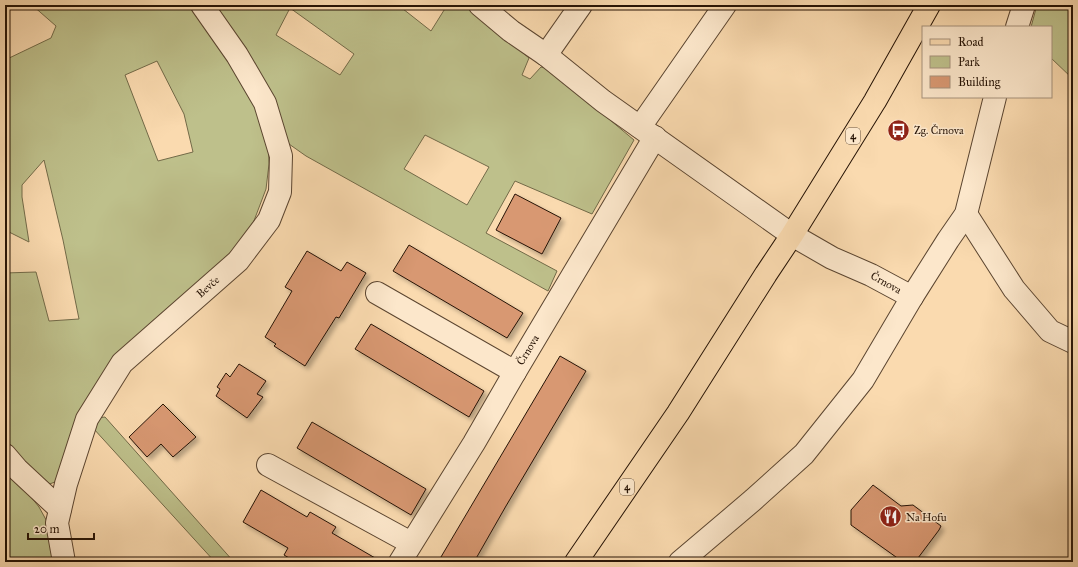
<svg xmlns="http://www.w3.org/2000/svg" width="1078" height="567" font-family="'IM FELL Great Primer',serif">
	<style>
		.green { fill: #bec08b; stroke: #726a48; fill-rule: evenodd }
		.building { fill: #d89872; stroke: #261305; filter: url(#shadow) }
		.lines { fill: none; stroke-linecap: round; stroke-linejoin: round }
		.minor-casing { stroke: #5b4530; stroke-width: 24 }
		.primary-casing { stroke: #261305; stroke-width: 24 }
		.minor { stroke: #fce7cb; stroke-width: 22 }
		.primary { stroke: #fadaaf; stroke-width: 22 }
		.labels { text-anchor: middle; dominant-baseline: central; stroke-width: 3; stroke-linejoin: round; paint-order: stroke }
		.shield { fill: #fce7cb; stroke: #665340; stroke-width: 1 }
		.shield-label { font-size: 10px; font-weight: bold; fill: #261305 }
		.poi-label { font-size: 11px; fill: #261305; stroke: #fce7cb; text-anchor: start }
		.street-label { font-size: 11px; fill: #261305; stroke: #fce7cb }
	</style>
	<defs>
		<filter id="shadow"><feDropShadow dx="3.5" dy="3.5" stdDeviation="2" flood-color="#0004"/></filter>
	</defs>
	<rect width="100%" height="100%" fill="#fadaaf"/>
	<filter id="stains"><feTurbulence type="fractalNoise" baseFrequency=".005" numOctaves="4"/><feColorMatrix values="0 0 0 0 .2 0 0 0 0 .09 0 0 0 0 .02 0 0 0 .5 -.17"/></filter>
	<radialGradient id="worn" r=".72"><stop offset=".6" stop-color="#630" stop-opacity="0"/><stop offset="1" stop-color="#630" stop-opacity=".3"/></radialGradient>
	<g class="green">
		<path d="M32,5h164l60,96 12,36 1,27 -3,25 -14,37 -23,28 -37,34 -29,24 -28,25 -80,145 -11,4 -39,-41v-172l31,-1 13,49 30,-2 -16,-79 -19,-80 -22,25v12l7,45 -20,-10 -4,-10v-162l46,-22 5,-12zM157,61l27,53 9,38 -35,9 -33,-86z"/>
		<path d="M222,5h176l33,26 15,-24 -1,-2h21l63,53 -7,17 8,4 11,-12 8,2 85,71 -42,74 -77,-33 -29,52 71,38 -9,20 -242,-135 -17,-12 -70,-132zM290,8l64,46 -14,21 -64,-40zM425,135l64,32 -22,38 -63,-36z"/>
		<path d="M1037,5h36v74l-22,-21v-31h-20z"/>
		<path d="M105,417l129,145h-19l-122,-134 4,-10z"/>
		<path d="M5,464l34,43 11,20 4,35h-49z"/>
	</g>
	<g class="building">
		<path d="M515,194l46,24 -19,36 -46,-24z"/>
		<path d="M409,245l114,68 -16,25 -114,-67z"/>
		<path d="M307,251l34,20 6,-9 19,11 -27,45 -3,-1 -31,49 -31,-20 2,-2 -11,-7 27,-46 -7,-4z"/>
		<path d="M371,324l113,67 -15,26 -114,-68z"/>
		<path d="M560,356l26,15 -80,135 -32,56h-36z"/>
		<path d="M239,364l27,17 -9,13 6,3 -16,21 -31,-22 4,-7 -3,-2 9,-14 4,4z"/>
		<path d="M163,404l33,33 -23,20 -12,-13 -14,13 -18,-20z"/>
		<path d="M312,422l114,67 -15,26 -114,-67z"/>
		<path d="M873,485l28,21 12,-1 28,21 -2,4 -24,32h-12l-52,-37v-15z"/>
		<path d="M261,490l46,27 3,-5 26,15 -4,6 50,29h-86l-12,-7 4,-7 -45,-26z"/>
	</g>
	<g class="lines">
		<defs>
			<g id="minor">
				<path d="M480,5l31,26 35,24 57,46 189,134 40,23 39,17 41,22"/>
				<path d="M1017,27l7,-22"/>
				<path d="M546,55l35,-50"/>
				<path d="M640,127l85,-122"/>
				<path d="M966,214l48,75 36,42 23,11"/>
				<path d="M377,293l138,79"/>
				<path d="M5,455l12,14 43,40"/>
				<path d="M268,465l143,78"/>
				<path d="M64,562l-7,-39 9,-39 21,-65 35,-56 116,-102 31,-41 11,-28 1,-36 -16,-53 -28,-48 -35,-50"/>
				<path d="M400,562l74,-119 41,-71 140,-235"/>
				<path d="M680,562l73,-62 51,-46 59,-74 49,-83 36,-57 18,-26 29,-117"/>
			</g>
			<path id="primary" d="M576,562l102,-149 88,-139 26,-39 83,-134 54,-96"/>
		</defs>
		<use href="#minor" class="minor-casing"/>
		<use href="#primary" class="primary-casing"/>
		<use href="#minor" class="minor"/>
		<use href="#primary" class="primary"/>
	</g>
	<defs>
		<symbol id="bus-disc" viewBox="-11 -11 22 22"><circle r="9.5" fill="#8f2418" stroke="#fce7cb"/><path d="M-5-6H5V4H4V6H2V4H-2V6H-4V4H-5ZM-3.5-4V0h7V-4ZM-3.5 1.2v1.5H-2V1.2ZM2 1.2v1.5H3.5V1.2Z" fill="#fff"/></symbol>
		<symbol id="restaurant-disc" viewBox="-11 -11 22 22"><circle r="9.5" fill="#8f2418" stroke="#fce7cb"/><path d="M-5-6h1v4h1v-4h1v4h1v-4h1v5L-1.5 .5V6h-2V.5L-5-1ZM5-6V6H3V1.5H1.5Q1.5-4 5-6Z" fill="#fff"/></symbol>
	</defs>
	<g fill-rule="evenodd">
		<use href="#bus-disc" x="886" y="118" width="25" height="25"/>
		<use href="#restaurant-disc" x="878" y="504" width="25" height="25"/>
	</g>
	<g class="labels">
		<g class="shield">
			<rect x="846" y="128" width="14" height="16" rx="3"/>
			<rect x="620" y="479" width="14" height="16" rx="3"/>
		</g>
		<g class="shield-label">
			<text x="853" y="136">4</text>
			<text x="627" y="487">4</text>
		</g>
		<g class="poi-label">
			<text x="914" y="130">Zg. Črnova</text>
			<text x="906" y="517">Na Hofu</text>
		</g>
		<g class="street-label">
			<text transform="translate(886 283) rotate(29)">Črnova</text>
			<text transform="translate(208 287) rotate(-41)">Bevče</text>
			<text transform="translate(528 350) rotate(-59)">Črnova</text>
		</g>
	</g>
	<rect width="1078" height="567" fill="none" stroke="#fadaaf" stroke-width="20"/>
	<rect x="6" y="6" width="1066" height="555" fill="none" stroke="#261305" stroke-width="2"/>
	<rect x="10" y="10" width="1058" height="547" fill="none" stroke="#261305"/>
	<rect x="922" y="26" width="130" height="72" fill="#fce7cb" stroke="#a6927c"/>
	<rect x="930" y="39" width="20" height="6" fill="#fadaaf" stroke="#a6927c"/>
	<text x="958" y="46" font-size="12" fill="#261305">Road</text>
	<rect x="930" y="56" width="20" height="12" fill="#bec08b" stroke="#a6927c"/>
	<text x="958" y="66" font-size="12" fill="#261305">Park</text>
	<rect x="930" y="76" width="20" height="12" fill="#d89872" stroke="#a6927c"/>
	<text x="958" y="86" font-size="12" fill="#261305">Building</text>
	<path d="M28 533v6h66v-6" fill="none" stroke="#261305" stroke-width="2"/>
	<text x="34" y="533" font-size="12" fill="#261305" stroke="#fce7cb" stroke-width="3" paint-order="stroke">20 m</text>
	<rect width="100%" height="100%" filter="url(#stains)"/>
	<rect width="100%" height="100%" fill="url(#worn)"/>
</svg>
